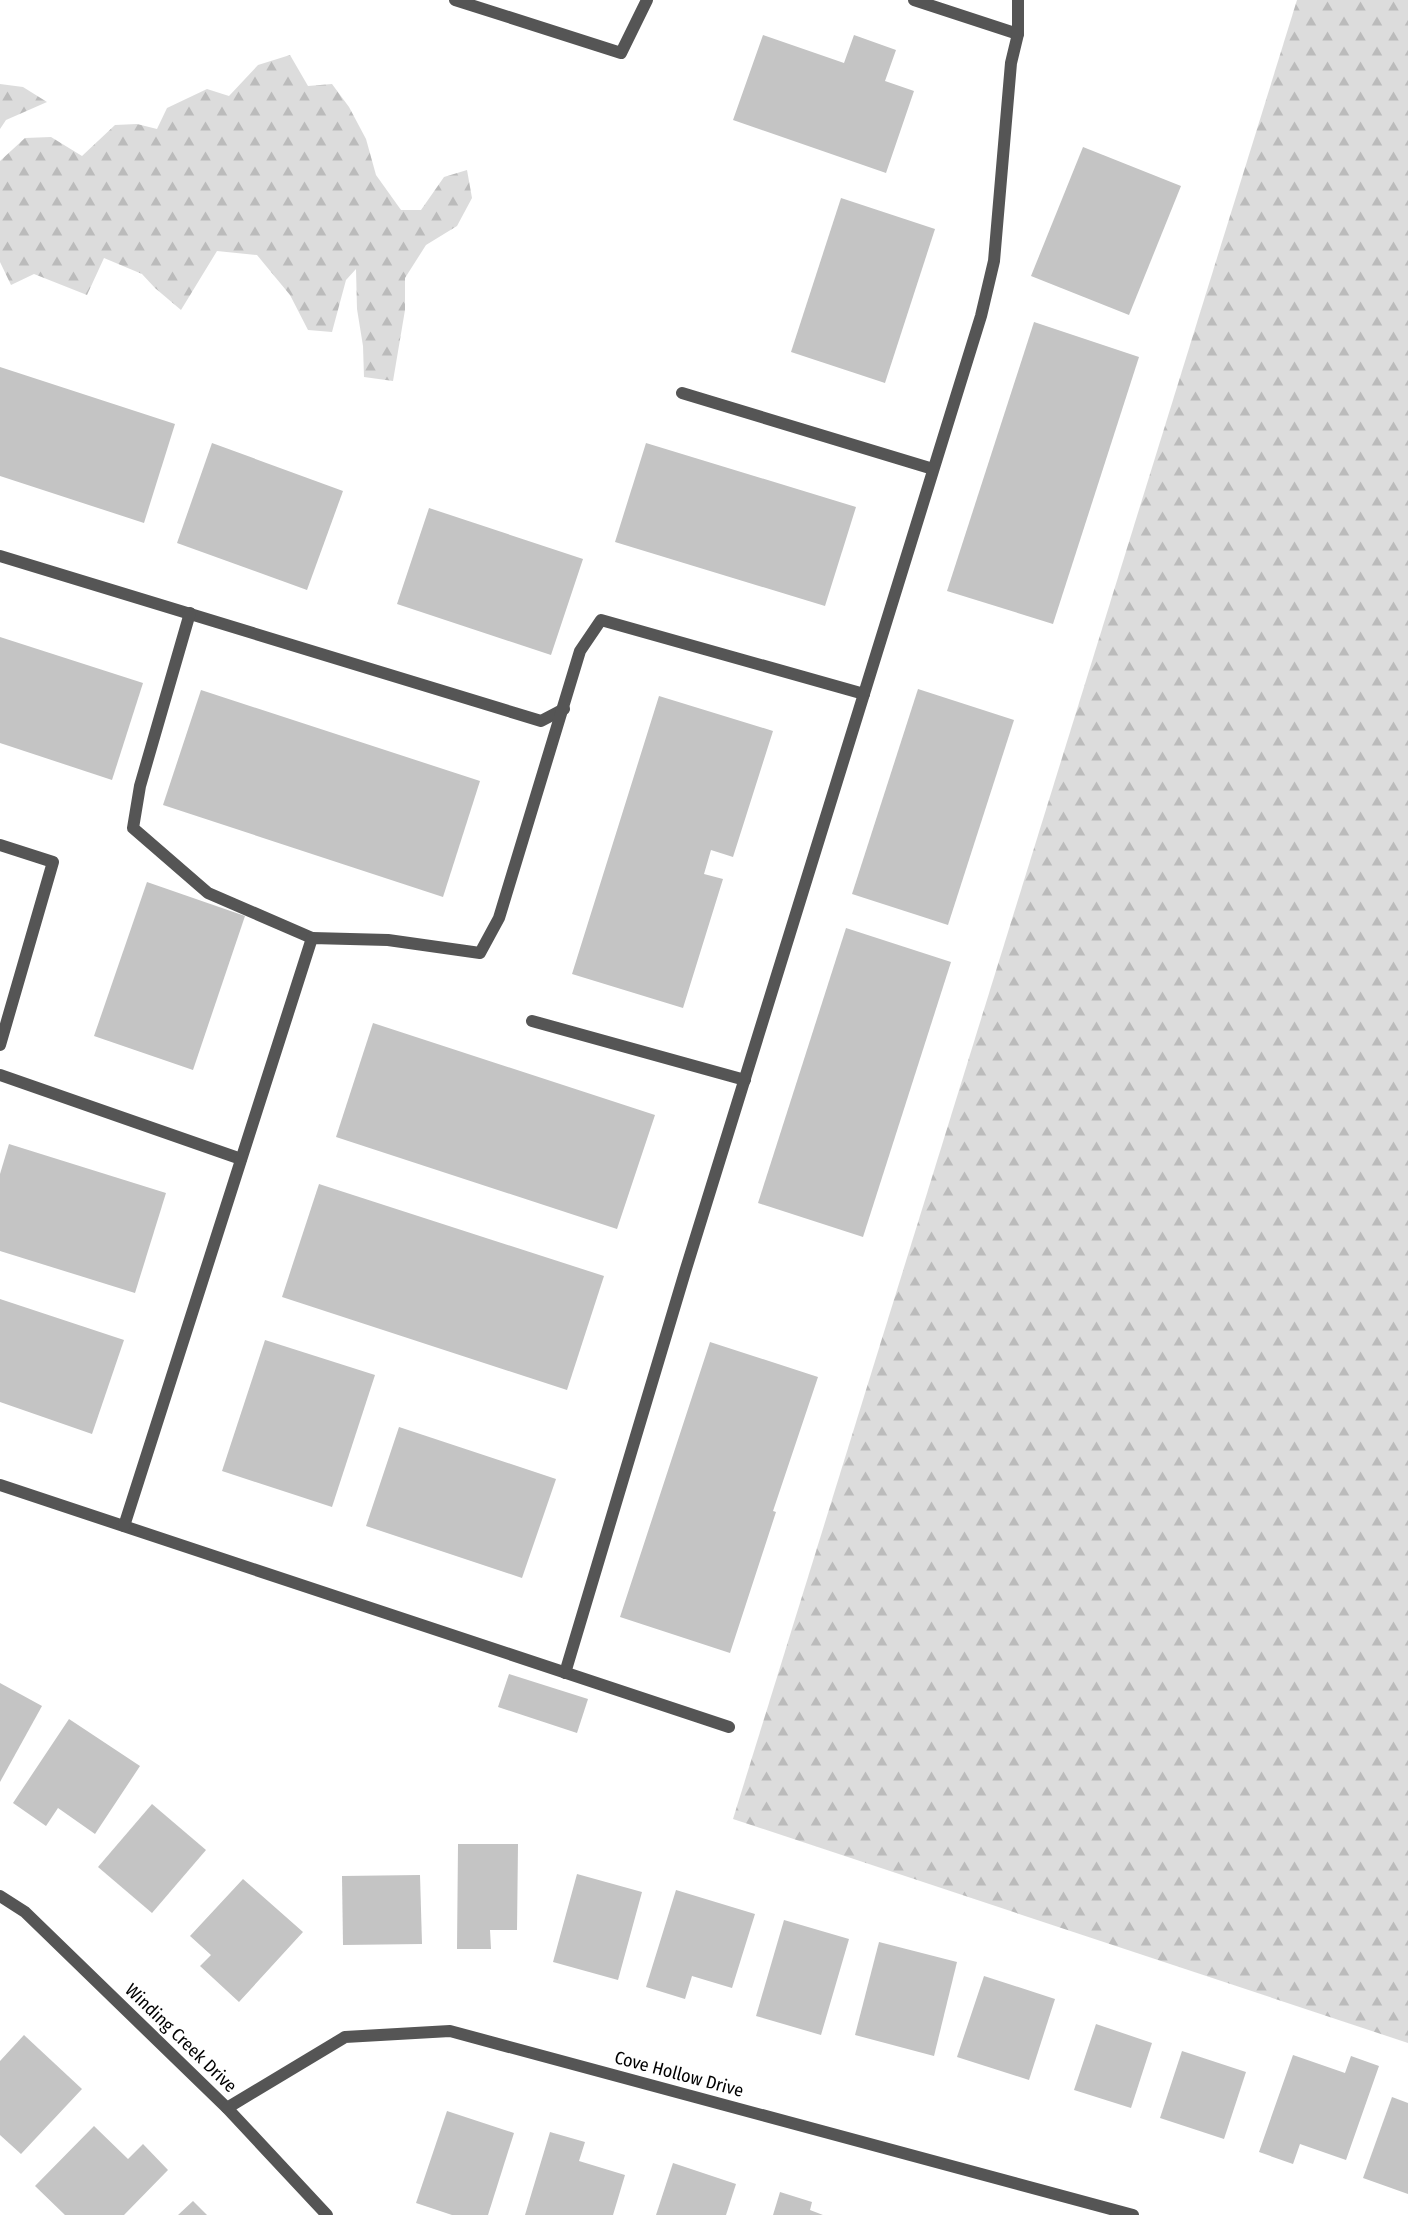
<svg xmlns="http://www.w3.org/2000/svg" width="1408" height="2215" font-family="'Fira Sans Condensed',sans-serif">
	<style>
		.forest { fill: url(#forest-firs) }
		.building { fill: #c4c4c4 }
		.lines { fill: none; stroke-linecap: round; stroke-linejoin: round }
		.lane { stroke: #555; stroke-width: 12 }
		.street { stroke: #555; stroke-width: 12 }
		.labels { text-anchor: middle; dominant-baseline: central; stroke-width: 4.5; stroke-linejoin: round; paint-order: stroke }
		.street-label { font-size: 18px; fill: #000; stroke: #fff }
	</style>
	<defs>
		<pattern id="forest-firs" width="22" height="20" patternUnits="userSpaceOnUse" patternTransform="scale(1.5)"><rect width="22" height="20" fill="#dcdcdc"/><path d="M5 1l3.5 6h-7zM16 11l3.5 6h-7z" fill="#bbb"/></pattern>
	</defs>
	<rect width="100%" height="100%" fill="#fff"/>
	<g class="forest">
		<path d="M1297,0h111v2043l-675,-224z"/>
		<path d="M290,55l18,31 24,-2 17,23 17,32 10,36 25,35h20l23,-33 23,-7 5,28 -15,28 -31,19 -21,33v32l-12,71 -29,-4 -1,-31 -6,-37 -1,-40 -10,11 -14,52 -24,-2 -18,-35 -33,-40 -40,-4 -36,59 -26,-22 -13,-14 -38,-16 -17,37 -53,-21 -23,11 -11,-23v-101l25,-23 26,-1 31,19 33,-31 22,-1 20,5 10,-21 40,-19 22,7 29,-31z"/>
		<path d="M0,84l23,3 24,15 -41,18 -6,9z"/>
	</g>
	<g class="building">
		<path d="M763,35l81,28 10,-28 42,15 -11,31 29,10 -28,82 -153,-53z"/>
		<path d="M1083,147l98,39 -52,129 -98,-39z"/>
		<path d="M841,198l94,31 -50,154 -94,-31z"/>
		<path d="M1034,322l105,35 -86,267 -106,-33z"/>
		<path d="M0,367l175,57 -31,99 -144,-47z"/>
		<path d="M212,443l131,48 -36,99 -130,-47z"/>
		<path d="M646,443l210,64 -31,99 -210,-64z"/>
		<path d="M429,508l154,51 -32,96 -154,-51z"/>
		<path d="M0,637l143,46 -31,97 -112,-37z"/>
		<path d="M918,689l96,31 -66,205 -96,-31z"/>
		<path d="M201,690l279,91 -37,116 -280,-92z"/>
		<path d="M659,696l114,35 -40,126 -22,-7 -7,24 19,5 -40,129 -111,-34z"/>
		<path d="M147,882l98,34 -52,154 -99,-34z"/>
		<path d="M846,928l105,34 -88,275 -105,-34z"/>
		<path d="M373,1023l282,92 -38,114 -281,-92z"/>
		<path d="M9,1144l157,49 -31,100 -135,-42v-77z"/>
		<path d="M319,1184l285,92 -37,114 -285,-93z"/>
		<path d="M0,1299l124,41 -32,94 -92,-32z"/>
		<path d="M265,1340l110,35 -43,132 -110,-36z"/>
		<path d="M710,1342l108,35 -45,134 3,1 -46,141 -110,-36z"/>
		<path d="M399,1427l157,52 -34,99 -156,-52z"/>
		<path d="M509,1674l79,25 -11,34 -79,-26z"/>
		<path d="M0,1683l42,23 -42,76z"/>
		<path d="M69,1719l71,47 -45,68 -37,-26 -12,18 -33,-23z"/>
		<path d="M152,1804l54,46 -54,63 -54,-46z"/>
		<path d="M458,1844h60l-1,86h-27l1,19h-34z"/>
		<path d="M577,1874l65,18 -24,88 -65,-18z"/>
		<path d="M420,1875l2,69 -79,1 -1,-69z"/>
		<path d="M243,1879l60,53 -64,70 -39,-36 11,-11 -21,-19z"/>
		<path d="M676,1890l79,24 -23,74 -40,-12 -7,23 -39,-12z"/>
		<path d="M784,1920l65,19 -28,96 -65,-19z"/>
		<path d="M879,1942l78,20 -23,94 -79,-21z"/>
		<path d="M984,1976l71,23 -26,81 -72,-23z"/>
		<path d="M1096,2024l56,19 -21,65 -57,-18z"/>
		<path d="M24,2035l58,54 -61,65 -21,-19v-74z"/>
		<path d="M1182,2051l64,21 -22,67 -64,-21z"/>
		<path d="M1293,2055l52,18 6,-17 28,10 -33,94 -46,-16 -7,20 -34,-12z"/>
		<path d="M1392,2097l16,6v91l-45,-16z"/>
		<path d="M447,2111l67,22 -26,82h-36l-36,-12z"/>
		<path d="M94,2126l34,33 15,-15 25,26 -44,45h-59l-30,-29z"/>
		<path d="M550,2132l35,10 -6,19 46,14 -12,40h-88z"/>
		<path d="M673,2163l63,21 -10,31h-70z"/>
		<path d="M780,2192l32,10 -2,8 13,5h-50z"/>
		<path d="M193,2201l14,14h-29z"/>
	</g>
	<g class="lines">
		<g class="lane">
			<path d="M455,0l166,53 26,-53"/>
			<path d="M914,0l104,34"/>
			<path d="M682,393l251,76"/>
			<path d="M0,556l541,165 23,-12"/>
			<path d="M190,613l-50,173 -7,42 75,65 104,45"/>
			<path d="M0,845l53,17 -53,183"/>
			<path d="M532,1021l213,59"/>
			<path d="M0,1075l241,84"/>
			<path d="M0,1485l729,242"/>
			<path d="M124,1526l188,-588 76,2 92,13 19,-35 81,-267 21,-31 263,74"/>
			<path d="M565,1673l120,-401 296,-956 13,-55 17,-198 7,-29v-34"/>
		</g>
		<g class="street">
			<path d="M0,1896l25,16 202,196 100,107"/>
			<path d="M227,2108l118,-71 105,-6 683,184"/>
		</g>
	</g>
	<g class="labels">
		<g class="street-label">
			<text transform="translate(181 2038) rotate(44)">Winding Creek Drive</text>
			<text transform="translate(679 2074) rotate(15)">Cove Hollow Drive</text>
		</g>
	</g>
</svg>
